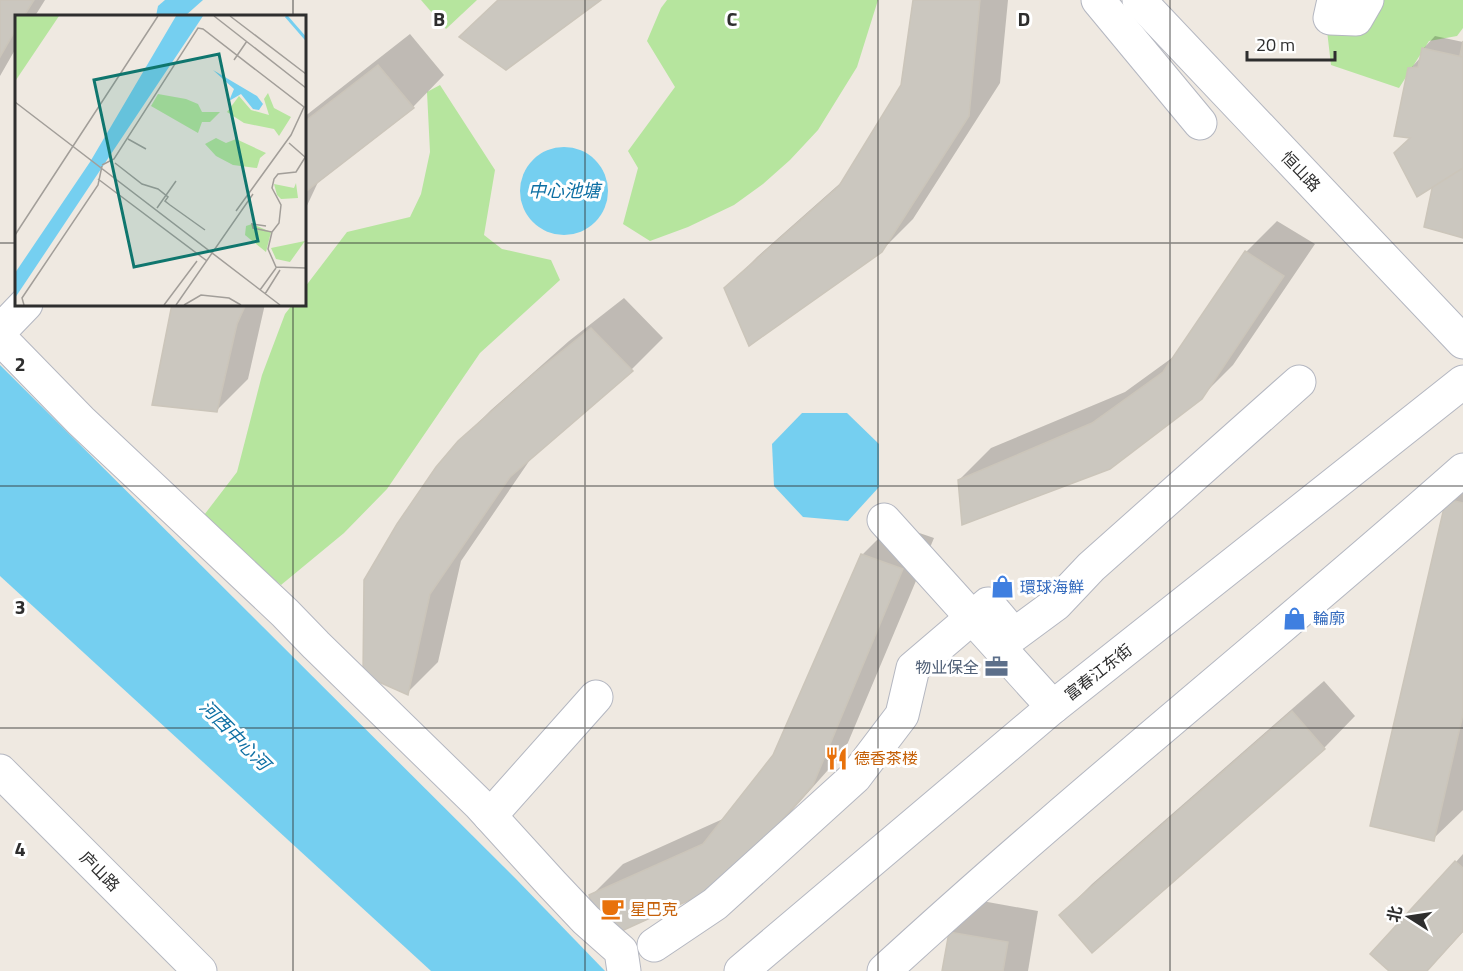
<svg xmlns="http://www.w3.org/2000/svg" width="1463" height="971" font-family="'Titillium Web','Noto Sans SC',sans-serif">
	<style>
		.green { fill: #b6e59e }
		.water { fill: #75cff0 }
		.shadow { fill: #0003 }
		.building { fill: #cbc7bf; stroke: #cbc5ba; stroke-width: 1.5 }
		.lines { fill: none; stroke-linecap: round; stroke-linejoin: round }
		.minor-casing { stroke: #b4b7c1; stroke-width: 35 }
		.tertiary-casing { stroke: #b4b7c1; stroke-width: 35 }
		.secondary-casing { stroke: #b4b7c1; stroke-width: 35 }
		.minor { stroke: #fff; stroke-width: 33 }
		.tertiary { stroke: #fff; stroke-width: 33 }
		.secondary { stroke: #fff; stroke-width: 33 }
		.grid { fill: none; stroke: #2e2e2e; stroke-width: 1.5; stroke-opacity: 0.55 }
		.labels { text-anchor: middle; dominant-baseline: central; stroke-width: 6; stroke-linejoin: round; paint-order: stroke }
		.street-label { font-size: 16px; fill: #2e2e2e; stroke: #fff }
		.shop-label { font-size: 16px; fill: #366cbe; stroke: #fff; text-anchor: start }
		.service-label { font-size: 16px; fill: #4e5e75; stroke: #fff; text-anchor: end }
		.food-label { font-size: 16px; fill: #c56008; stroke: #fff; text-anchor: start }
		.water-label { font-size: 18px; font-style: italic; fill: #0d6fa3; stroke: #fff }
		.inset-river { fill: none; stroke: #75cff0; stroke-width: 3 }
		.inset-road { fill: none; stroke: #a29e99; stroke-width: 1.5 }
		.view { fill: #0f766e; fill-opacity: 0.15; stroke: #0f766e; stroke-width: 3 }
		.inset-edge { fill: none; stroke: #2e2e2e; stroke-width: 3 }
		.grid-label { font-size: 20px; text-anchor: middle; font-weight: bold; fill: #2e2e2e; stroke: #fff; stroke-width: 6; stroke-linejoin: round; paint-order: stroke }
	</style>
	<rect width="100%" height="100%" fill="#efe9e1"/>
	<g class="green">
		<path d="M421,0h56l-31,29z"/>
		<path d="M667,0h211l-21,67 -39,63 -28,30 -27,24 -29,21 -46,22 -38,14 -27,-17 15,-56 -10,-17 47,-64 -28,-46 14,-33z"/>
		<path d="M1375,0h88v28l-6,8 -28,5 -30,47 -68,-23 -5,-43z"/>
		<path d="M440,85l55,85 -11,65 18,14 49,11 9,20 -80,73 -93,136 -43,44 -63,52 -80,-66 36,-47 25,-97 23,-61 7,-9 12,-1 1,-17 42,-55 63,-15 11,-23 9,-42 -3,-60z"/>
	</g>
	<g class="water">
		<path d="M165,0h38l-18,16h-29l2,-10z"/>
		<circle cx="564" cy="191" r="44"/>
		<path d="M0,365l516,514 89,92h-174l-431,-395z"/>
		<path d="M802,413h45l32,31v43l-31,34 -45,-4 -29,-31 -2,-42z"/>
	</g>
	<g class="shadow">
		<path d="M0,0h45l-10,16h-19v32l-16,28z"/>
		<path d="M915,0h93l-8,83 -87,136 -32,32 -155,38 31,-32 88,-78 58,-94z"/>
		<path d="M410,34l34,41 -31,32 -94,73 -15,32v-95z"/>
		<path d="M1435,36l28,6v195l-28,-53 -22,-47 -3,-68 12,-13 1,-7z"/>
		<path d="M1277,221l38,23 -82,121 -32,32 -242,83 32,-32 134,-56 51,-37 70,-103z"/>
		<path d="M624,298l39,40 -31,31 -98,85 -73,107 -23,101 -31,31 52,-251 32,-32 78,-69z"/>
		<path d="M173,304h92l-17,75 -31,31z"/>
		<path d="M1463,484v326l-30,29 14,-339z"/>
		<path d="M893,524l41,14 -90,214 -88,99 -165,45 32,-32 102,-46 49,-62 88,-201z"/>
		<path d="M1324,681l31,35 -31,32 -232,203 -31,-36 31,-31z"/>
		<path d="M1463,854v78l-36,39h-35l64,-109z"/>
		<path d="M982,901l56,10 -10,60h-85l7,-38z"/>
	</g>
	<g class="building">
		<path d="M0,0h34l-10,16h-8v13l-16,28z"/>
		<path d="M498,0h103l-95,70 -47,-33z"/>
		<path d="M913,0h67l-11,116 -87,136 -133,94 -25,-58 115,-102 62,-101z"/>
		<path d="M1463,41v197l-39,-11z"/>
		<path d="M1422,48l41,9v111l-46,29 -23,-44 16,-15 -16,-2 14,-68 10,-1z"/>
		<path d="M378,65l36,43 -110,85v-71z"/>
		<path d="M1245,251l39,25 -82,123 -92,70 -148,56 -4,-45 134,-57 71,-51z"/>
		<path d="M172,304h74l-9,20 -20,88 -65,-7z"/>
		<path d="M591,328l42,43 -123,106 -80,117 -22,101 -45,-20 1,-95 33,-56 39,-57 22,-26 78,-69z"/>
		<path d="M1446,499l17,4v211l-29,127 -64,-15z"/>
		<path d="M861,554l42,15 -90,216 -88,99 -123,56 -13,-45 114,-51 70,-89z"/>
		<path d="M1292,711l33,38 -233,204 -33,-38z"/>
		<path d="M1455,861l8,7v63l-36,40h-38l-19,-17z"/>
		<path d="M949,932l59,10 -5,29h-61z"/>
	</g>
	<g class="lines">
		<defs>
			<g id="minor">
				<path d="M1098,0l102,123"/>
				<path d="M1334,0l-4,18 26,1 11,-19"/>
				<path d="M0,331l26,-27"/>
				<path d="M0,338l81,83 204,192 31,32 163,159 73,80 34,36 35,31 3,20"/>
				<path d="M884,520l169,187"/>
				<path d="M490,816l106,-119"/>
				<path d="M654,945l61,-41 140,-127 47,-62 11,-47 75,-64 26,31 42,-31 35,-37 208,-185"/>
				<path d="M884,971c188,-173 388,-332 579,-501"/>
			</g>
			<g id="tertiary">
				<path d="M1139,0l324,342"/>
				<path d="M741,971l312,-264 410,-325"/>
			</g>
			<path id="secondary" d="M0,771l200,200"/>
		</defs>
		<use href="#minor" class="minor-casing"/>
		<use href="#tertiary" class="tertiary-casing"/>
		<use href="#secondary" class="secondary-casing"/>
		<use href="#minor" class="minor"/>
		<use href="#tertiary" class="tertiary"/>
		<use href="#secondary" class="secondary"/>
	</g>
	<path class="grid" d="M293,0v16M585,0v971M878,0v971M1170,0v971M0,243h16M304,243h1159M293,304v667M0,486h1463M0,728h1463"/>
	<defs>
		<symbol id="shop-bare" viewBox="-9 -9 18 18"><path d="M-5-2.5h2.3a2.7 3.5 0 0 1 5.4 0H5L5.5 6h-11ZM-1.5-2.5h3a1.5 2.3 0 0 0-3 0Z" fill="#3f7fe0" stroke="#fff" stroke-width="2.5" paint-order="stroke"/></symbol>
		<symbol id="office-bare" viewBox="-9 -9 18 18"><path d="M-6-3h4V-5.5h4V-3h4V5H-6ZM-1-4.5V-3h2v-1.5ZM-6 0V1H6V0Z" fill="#5c6f8a" stroke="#fff" stroke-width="2.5" paint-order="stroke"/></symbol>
		<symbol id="restaurant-bare" viewBox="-9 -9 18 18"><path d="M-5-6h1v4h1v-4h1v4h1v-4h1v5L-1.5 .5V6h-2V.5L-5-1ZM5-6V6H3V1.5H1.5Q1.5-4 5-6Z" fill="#e8710a" stroke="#fff" stroke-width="2.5" paint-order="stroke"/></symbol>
		<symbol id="cafe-bare" viewBox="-9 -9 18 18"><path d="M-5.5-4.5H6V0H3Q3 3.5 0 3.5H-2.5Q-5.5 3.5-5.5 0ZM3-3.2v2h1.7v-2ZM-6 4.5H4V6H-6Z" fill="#e8710a" stroke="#fff" stroke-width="2.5" paint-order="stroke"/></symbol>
	</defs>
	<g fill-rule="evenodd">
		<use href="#shop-bare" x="986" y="570" width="33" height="33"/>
		<use href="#shop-bare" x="1278" y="602" width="33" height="33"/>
		<use href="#office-bare" x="980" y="650" width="33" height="33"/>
		<use href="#restaurant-bare" x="820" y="742" width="33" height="33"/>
		<use href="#cafe-bare" x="596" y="892" width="33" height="33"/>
	</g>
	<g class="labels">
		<g class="street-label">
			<text transform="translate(1301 171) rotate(46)">恒山路</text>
			<text transform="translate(1098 672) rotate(-38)">富春江东街</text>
			<text transform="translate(100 871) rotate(45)">庐山路</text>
		</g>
		<g class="shop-label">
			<text x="1020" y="587">環球海鮮</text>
			<text x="1313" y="618">輪廓</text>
		</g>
		<g class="service-label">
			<text x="979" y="667">物业保全</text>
		</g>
		<g class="food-label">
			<text x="854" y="758">德香茶楼</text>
			<text x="630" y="909">星巴克</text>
		</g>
		<g class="water-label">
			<text x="564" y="190">中心池塘</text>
			<text transform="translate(235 735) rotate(45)">河西中心河</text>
		</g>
	</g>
	<g transform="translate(15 15)">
		<rect width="291" height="291" fill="#efe9e1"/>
		<path d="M0,1h44l-43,64h-1zM253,78l6,15 17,9 -12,19 -5,-7 -30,-6 -17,-11 12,-16 12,14 18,5 -5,-16zM143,79l28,5 12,5 4,8h18l-10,10h-8l-4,11 -47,-27zM201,123l10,5 10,-4 30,14 -6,5 -3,10 -24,-3 -17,-9 -11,-12zM281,168l2,15 -17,1 -4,-4 -3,-11 20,4zM237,209l19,8 -5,20 -21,-17 1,-9zM290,226l-15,21 -14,-3 -5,-11z" fill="#b6e59e"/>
		<path d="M161,1h27l-188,282v-25l75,-111zM198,55l44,26 6,8 -4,6 -6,-1 -12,-15 -12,7 5,-12z" fill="#75cff0"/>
		<path class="inset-river" d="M271,1l20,23"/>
		<path class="inset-road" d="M199,1l92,72M215,1l76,58M219,45l13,-19M0,87l265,203M113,124l18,10M274,128l16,14M100,148l27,21 16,5 10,8 -3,4 5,4 35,25M87,150l12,-6 84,-131 5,1 101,78 -13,28 -55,76M83,164l109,82M142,193l19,-27M251,211l-14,-2 1,4 19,4 -4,17 8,18 30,1M257,217l7,-9 2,-18 -9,-17 2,-9 4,-5 18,-2 10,-16M0,220l143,-219M245,275l16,-22M250,279l15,-24M9,290l-2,-7 76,-113 4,-19M149,290l33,-44M161,290l77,-111M169,290l17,-10 28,3 12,7"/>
		<path class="view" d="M204,39l39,187 -124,26 -40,-187z"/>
		<rect width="291" height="291" class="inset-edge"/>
	</g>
	<g class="grid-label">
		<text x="439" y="26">B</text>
		<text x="732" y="26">C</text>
		<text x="1024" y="26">D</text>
		<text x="20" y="371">2</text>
		<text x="20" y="614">3</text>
		<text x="20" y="856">4</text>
	</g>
	<g transform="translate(1409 917) rotate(282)" stroke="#ffffff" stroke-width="4.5" paint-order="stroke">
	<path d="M0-4.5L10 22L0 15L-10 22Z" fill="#2e2e2e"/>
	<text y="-9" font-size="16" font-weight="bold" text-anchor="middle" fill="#2e2e2e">北</text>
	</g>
	<path d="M1247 51v9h88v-9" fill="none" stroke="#2e2e2e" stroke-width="3"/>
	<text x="1256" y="51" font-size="18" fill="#2e2e2e" stroke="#ffffff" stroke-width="4.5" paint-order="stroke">20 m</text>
</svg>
